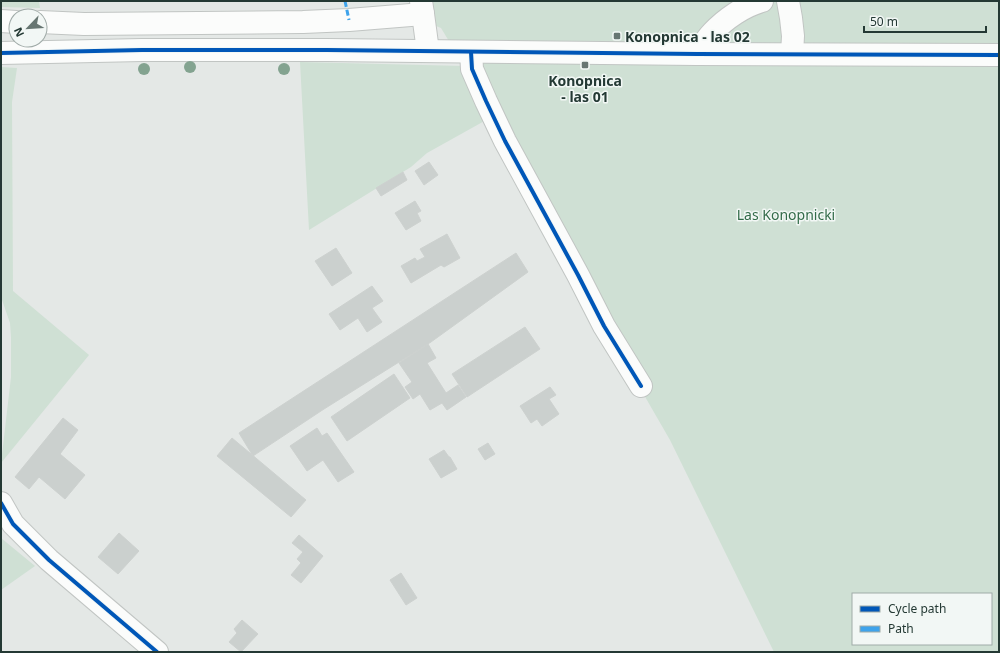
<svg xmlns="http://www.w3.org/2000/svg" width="1000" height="653" font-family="'Noto Sans',sans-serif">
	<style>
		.green { fill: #cfe0d4; fill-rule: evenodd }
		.building { fill: #cbd0ce; stroke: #cdd1cf }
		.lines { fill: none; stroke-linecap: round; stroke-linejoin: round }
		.minor-casing { stroke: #c1c5c3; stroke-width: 24 }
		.minor { stroke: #fbfcfb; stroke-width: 22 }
		.quiet { stroke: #3ea3eb; stroke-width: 3; stroke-dasharray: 6 3; stroke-linecap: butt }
		.cycleway-casing { stroke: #f2f7f5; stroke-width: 6 }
		.cycleway { stroke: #0057b8; stroke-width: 4 }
		.tree { fill: #83a390 }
		.poi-dot { fill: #677672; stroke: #f2f7f5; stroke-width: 1.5 }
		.labels { text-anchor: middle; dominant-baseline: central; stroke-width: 3; stroke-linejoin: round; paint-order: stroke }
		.poi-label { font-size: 14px; font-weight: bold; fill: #243934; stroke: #f2f7f5; text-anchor: start }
		.park-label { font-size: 14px; fill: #336b49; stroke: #f2f7f5 }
	</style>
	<rect width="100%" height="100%" fill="#e4e8e6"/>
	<g class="green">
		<path d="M1,1h38l1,7 -39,-1z"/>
		<path d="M412,1h587v651h-225l-104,-212 -123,-213 -59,-108 -61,34 -16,14 -102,63 -9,-168 164,4 -23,-38 -22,-9zM853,594h138v50h-138z"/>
		<path d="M1,67l16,1 -5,34 1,189 76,64 -88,108 10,-86v-40l-1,-14 -9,-26z"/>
		<path d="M1,538l34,28 -34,24z"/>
	</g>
	<g class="building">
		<path d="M429,162l9,13 -14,10 -9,-14z"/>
		<path d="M403,172l4,8 -26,16 -5,-8z"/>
		<path d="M415,201l6,10 -4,2 4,8 -15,9 -11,-17z"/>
		<path d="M447,234l13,24 -16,9 -3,-2 -30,18 -10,-17 14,-8 2,3 8,-4 -5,-8z"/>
		<path d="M336,248l16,25 -20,13 -17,-25z"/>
		<path d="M516,253l12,19 -97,70 -107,67 -71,47 -14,-23z"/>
		<path d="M372,286l11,15 -11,7 10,14 -15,10 -9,-14 -18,12 -11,-16z"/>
		<path d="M525,327l15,22 -73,48 -15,-23z"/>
		<path d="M428,344l8,14 -9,5 19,30 12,-8 8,12 -19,13 -5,-7 -12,7 -10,-16 -7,5 -8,-12 7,-5 -13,-19z"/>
		<path d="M394,374l16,24 -63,43 -16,-24z"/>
		<path d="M550,387l6,8 -7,4 10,15 -17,12 -5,-7 -6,4 -11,-17z"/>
		<path d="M63,418l15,12 -18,24 25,21 -20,24 -26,-22 -10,12 -14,-12z"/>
		<path d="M317,428l5,8 5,-3 27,39 -16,10 -15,-22 -16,11 -17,-25z"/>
		<path d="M232,438l74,62 -15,17 -74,-61z"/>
		<path d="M488,443l7,11 -10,6 -7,-11z"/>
		<path d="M444,450l5,7h1l7,12 -16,9 -12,-19z"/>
		<path d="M119,533l20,18 -21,23 -20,-17z"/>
		<path d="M299,535l24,21 -22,27 -10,-8 10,-12 -4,-4 6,-7 -11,-9z"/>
		<path d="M401,573l16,25 -11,7 -16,-25z"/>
		<path d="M242,620l16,14 -17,18 -12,-10 8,-9 -3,-4z"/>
	</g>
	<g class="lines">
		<defs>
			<g id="minor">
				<path d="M421,1l2,13 5,37"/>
				<path d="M788,1l3,17 2,18 -1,18"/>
				<path d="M1,21l15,1"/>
				<path d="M40,22l44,2 219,-2 46,-2 74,-6"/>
				<path d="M471,52l1,17 14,32 19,40 73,134 26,51 37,60"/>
				<path d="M1,53l141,-3h185l370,4 302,1"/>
				<path d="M697,54c5,-7 9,-15 15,-21 13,-14 32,-27 50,-32"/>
				<path d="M1,503l12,21 36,36 108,92"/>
			</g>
		</defs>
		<use href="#minor" class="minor-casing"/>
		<use href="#minor" class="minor"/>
		<path class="quiet" d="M345,1l4,19"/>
		<defs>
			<g id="cycleway">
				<path d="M471,52l1,17 14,32 19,40 73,134 26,51 37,60"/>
				<path d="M1,53l141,-3h185l370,4 302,1"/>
				<path d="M1,503l12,21 36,36 108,92"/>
			</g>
		</defs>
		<use href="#cycleway" class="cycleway-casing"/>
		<use href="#cycleway" class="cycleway"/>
	</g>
	<g class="tree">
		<circle cx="190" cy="67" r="6"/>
		<circle cx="144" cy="69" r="6"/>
		<circle cx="284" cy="69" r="6"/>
	</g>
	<g class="poi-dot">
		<rect x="613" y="32" width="8" height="8" rx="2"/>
		<rect x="581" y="61" width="8" height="8" rx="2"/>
	</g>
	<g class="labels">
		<g class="poi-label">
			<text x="625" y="36">Konopnica - las 02</text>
			<text x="585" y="80" text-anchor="middle">Konopnica<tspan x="585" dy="16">- las 01</tspan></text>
		</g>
		<g class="park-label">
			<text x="786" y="214">Las Konopnicki</text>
		</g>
	</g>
	<rect width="1000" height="653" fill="none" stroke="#243934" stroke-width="4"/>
	<rect x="852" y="593" width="140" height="52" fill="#f2f7f5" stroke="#a0aba8"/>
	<rect x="860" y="606" width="20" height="6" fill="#0057b8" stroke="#a0aba8"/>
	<text x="888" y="613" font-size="12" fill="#243934">Cycle path</text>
	<rect x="860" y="626" width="20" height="6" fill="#3ea3eb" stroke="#a0aba8"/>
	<text x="888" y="633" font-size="12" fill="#243934">Path</text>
	<g transform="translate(28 28) rotate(245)"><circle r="19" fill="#f2f7f5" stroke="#a0aba8"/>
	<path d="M0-3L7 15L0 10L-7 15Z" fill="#677672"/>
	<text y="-6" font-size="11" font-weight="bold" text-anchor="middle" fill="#243934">N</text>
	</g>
	<path d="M864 26v6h122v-6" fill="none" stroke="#243934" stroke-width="2"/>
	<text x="870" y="26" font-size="12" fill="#243934" stroke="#f2f7f5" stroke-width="3" paint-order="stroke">50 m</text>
</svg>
